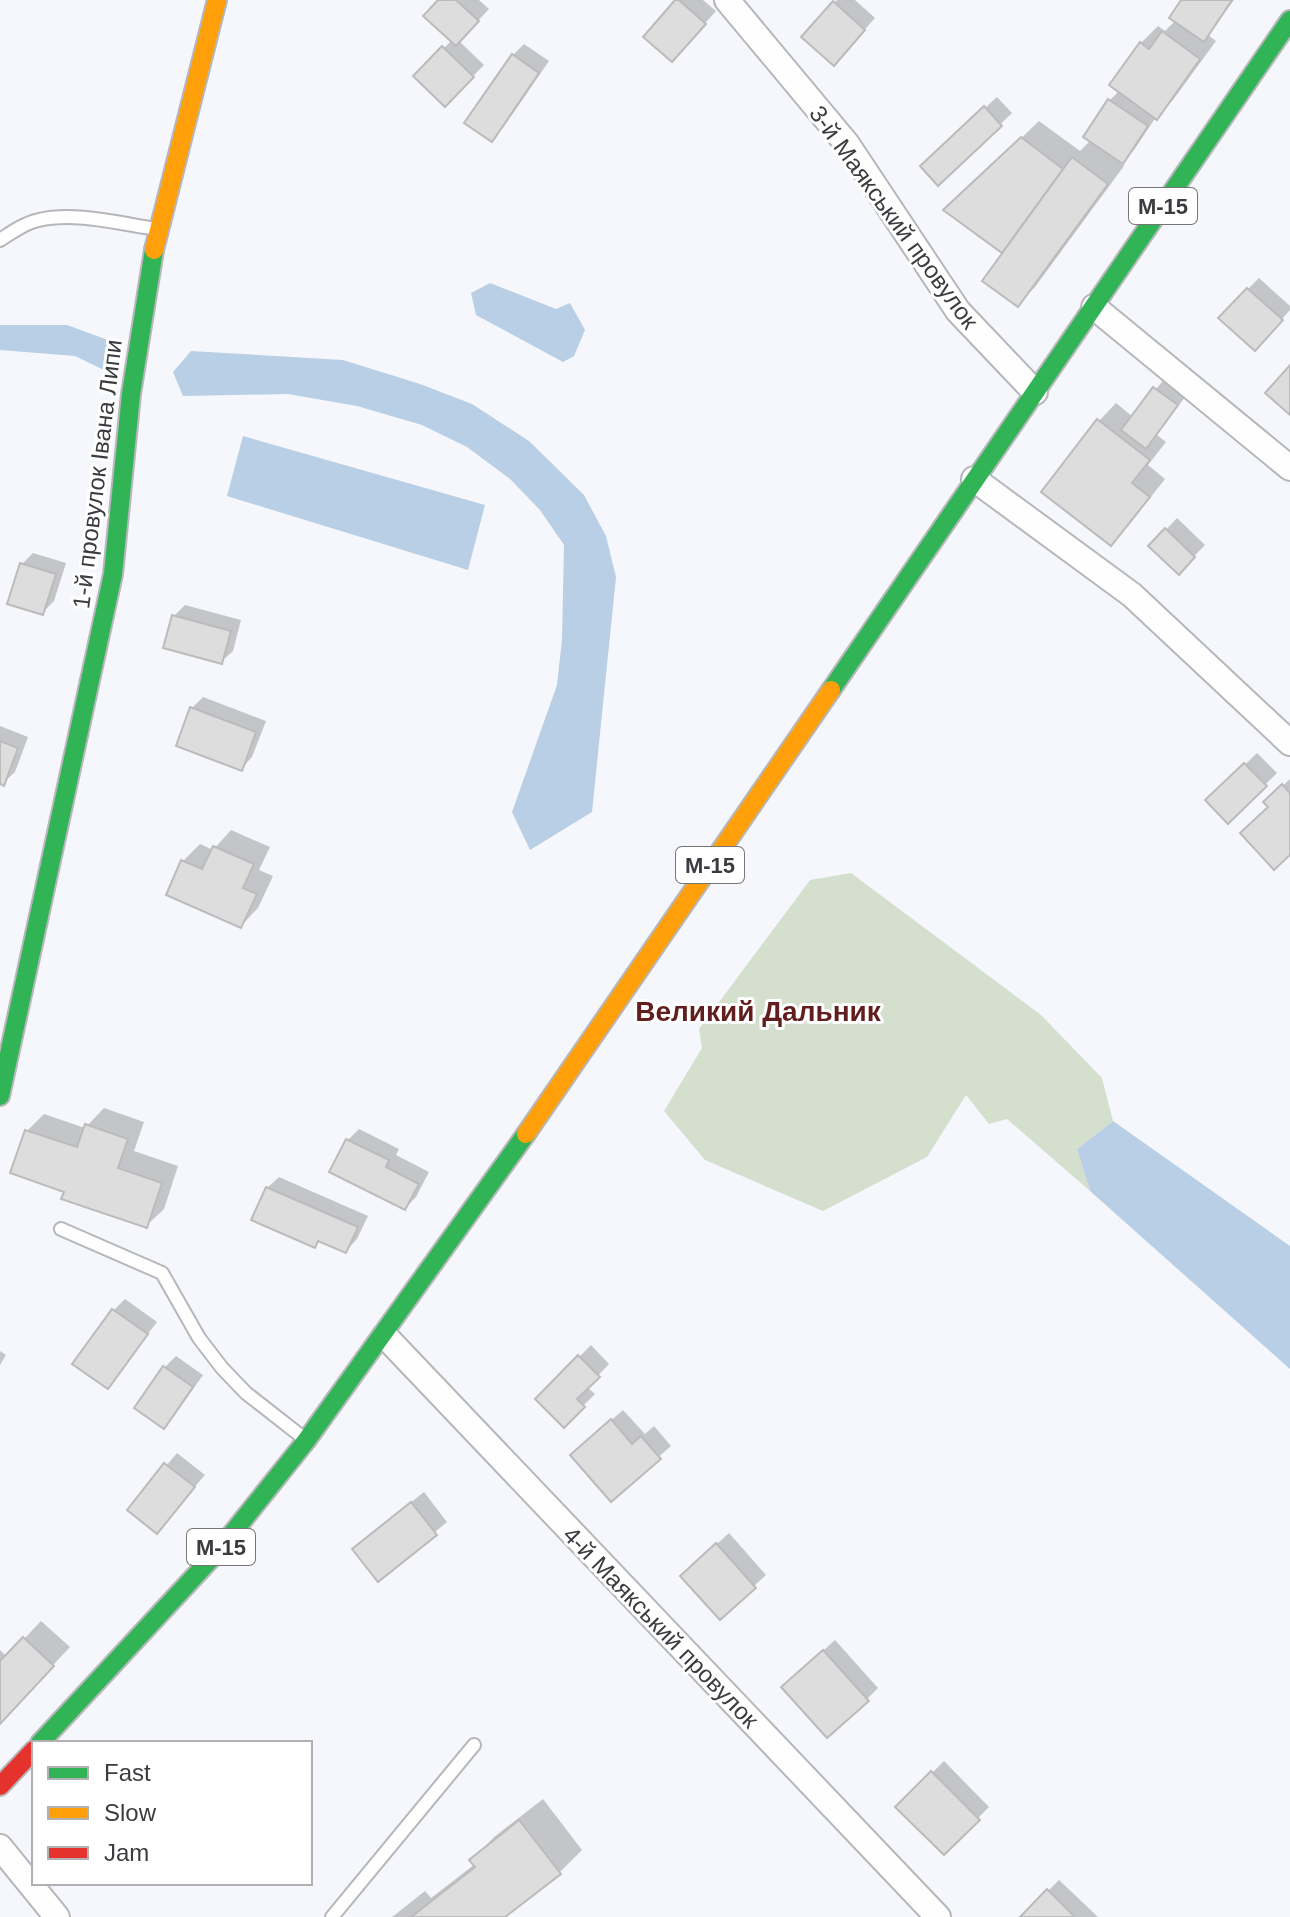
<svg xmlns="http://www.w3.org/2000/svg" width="1290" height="1917" font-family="Helvetica,sans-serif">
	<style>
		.green { fill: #d5dfce }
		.water { fill: #b8cfe5 }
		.shadow { fill: #0003 }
		.building { fill: #deddde; stroke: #bcbbbc; stroke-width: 2 }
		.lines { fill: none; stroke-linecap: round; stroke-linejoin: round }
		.lane-casing { stroke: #b6b7bb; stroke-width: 16 }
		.street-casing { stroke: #b6b7bb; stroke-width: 28 }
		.fast-casing { stroke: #b6b7bb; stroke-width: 22 }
		.slow-casing { stroke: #b6b7bb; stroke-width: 22 }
		.jam-casing { stroke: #b6b7bb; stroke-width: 22 }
		.lane { stroke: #fefeff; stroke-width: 12 }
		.street { stroke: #fefeff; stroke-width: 24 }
		.fast { stroke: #30b455; stroke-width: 18 }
		.slow { stroke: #ff9f0a; stroke-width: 18 }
		.jam { stroke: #e5322d; stroke-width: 18 }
		.labels { text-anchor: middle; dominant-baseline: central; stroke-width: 6; stroke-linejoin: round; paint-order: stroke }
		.shield { fill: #fff; stroke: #767679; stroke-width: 2 }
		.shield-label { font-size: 22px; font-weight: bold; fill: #3b3c40 }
		.street-label { font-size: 24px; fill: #3b3c40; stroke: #fff }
		.quarter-label { font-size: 28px; font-weight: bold; fill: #621d1e; stroke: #fff }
	</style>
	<rect width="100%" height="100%" fill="#f6f7fc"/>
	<path class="green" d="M851,873l190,142 61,63 11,43 -36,28 13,42 -83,-72 -18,5 -23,-29 -39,62 -104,54 -118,-51 -41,-49 38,-63 -3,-19 111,-149z"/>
	<g class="water">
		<path d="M490,283l66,26 14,-6 15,27 -11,26 -11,6 -87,-47 -5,-22z"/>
		<path d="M0,325h67l49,18 -4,31 -37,-18 -75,-6z"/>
		<path d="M191,351l152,9 77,24 52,20 57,37 55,54 22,41 10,41 -24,235 -62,38 -18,-38 45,-127 5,-46 2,-94 -24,-35 -30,-31 -43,-32 -45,-22 -65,-19 -69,-12 -105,2 -10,-24z"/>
		<path d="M243,436l242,69 -17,65 -241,-74z"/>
		<path d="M1113,1121l177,125v123l-200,-178 -13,-42z"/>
	</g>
	<g class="shadow">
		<path d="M441,0h38l10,9 -30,32 25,24 -39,39 -29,-28 36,-36z"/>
		<path d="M678,0h25l13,11 -33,37z"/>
		<path d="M837,0h18l20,18 -30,34 -41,-16z"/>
		<path d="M1183,0h51l-26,35 8,6 -43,59 -17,17 -22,33 -14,13 4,3 -89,121 -17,17 -13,-52 -59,-42 93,-89 41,30 11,-11 18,-39 11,-11 21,-47 17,-17 7,5 11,-11z"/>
		<path d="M524,44l25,17 -46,67 -12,12 22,-85z"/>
		<path d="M997,97l15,16 -73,70 -5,-28z"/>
		<path d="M1259,278l31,28v4l-24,27 -18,-48z"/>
		<path d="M1166,377l22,16 -31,42 9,7 -18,23 17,14 -37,47 -17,17 -12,-122 17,-18 17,14z"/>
		<path d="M1177,518l28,27 -26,27 -28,-26z"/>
		<path d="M33,553l33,10 -12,38 -11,11 -21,-48z"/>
		<path d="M185,605l56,15 -8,31 -12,11 -47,-46z"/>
		<path d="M203,697l63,24 -14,36 -11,12 -49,-61z"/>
		<path d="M0,726l28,11 -13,35 -12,11 -3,-1z"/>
		<path d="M1257,753l20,20 -49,48 -20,-21z"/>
		<path d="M1290,779v73l-24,-50z"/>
		<path d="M231,830l39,17 -11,23 14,6 -15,32 -17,18 -58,-65 17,-17 13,6z"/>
		<path d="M104,1108l40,14 -10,29 44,15 -14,43 -18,17 -80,-36 -39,-59 17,-17 41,14z"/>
		<path d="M359,1129l40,20 -3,6 33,17 -13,25 -11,11 -57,-68z"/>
		<path d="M279,1177l89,39 -11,23 -11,12 -25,-11 -6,6 -48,-58z"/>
		<path d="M125,1299l32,23 -50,64 -32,-23 39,-53z"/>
		<path d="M591,1345l18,19 -22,23 8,7 -31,31 -26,-26z"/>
		<path d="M0,1351l6,4 -6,10z"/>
		<path d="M176,1356l27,19 -28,40 -11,11 -27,-19 28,-40z"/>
		<path d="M623,1410l22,24 9,-8 17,20 -60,53 -27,-55z"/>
		<path d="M177,1453l28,22 -48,56 -27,-22z"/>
		<path d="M424,1492l23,30 -69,57 -12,-41z"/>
		<path d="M729,1533l37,42 -46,43 -26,-53z"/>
		<path d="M41,1621l29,26 -70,75v-72l7,7z"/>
		<path d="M835,1640l43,48 -11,11 -72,-23z"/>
		<path d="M944,1761l45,46 -45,46 -46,-46z"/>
		<path d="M543,1799l39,51 -22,22 -58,45h-110l33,-26 6,7 44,-34 -3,-4 22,-23z"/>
		<path d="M1059,1880l39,37h-76z"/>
	</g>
	<g class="building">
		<path d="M438,0h18l23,21 -23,25 -33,-30z"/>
		<path d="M675,0h4l27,24 -34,38 -29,-25z"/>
		<path d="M1181,0h51l-28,42 -35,-24z"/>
		<path d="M833,1l32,29 -31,36 -33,-29z"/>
		<path d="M1162,31l38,28 -43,61 -48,-35 31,-43 9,7z"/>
		<path d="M442,46l32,31 -29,30 -32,-31z"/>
		<path d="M512,54l27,19 -47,69 -28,-19z"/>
		<path d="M1108,99l40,27 -25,38 -40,-27z"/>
		<path d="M984,106l18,20 -64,60 -18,-20z"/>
		<path d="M1021,137l42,32 -61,84 -59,-43z"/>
		<path d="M1072,157l36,27 -90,123 -36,-26z"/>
		<path d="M1247,288l36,32 -28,31 -37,-33z"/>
		<path d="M1290,365v50l-25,-22z"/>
		<path d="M1153,387l25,18 -32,44 -25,-19z"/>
		<path d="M1097,419l53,41 -18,23 18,14 -39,49 -70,-54z"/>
		<path d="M1165,528l30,29 -16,18 -31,-29z"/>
		<path d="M20,563l36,11 -13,41 -36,-11z"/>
		<path d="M172,615l59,16 -9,33 -59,-16z"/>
		<path d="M190,707l66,25 -14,39 -66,-25z"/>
		<path d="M0,741l18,7 -14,38 -4,-2z"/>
		<path d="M1244,763l23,23 -39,38 -23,-24z"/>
		<path d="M1282,784l8,9v62l-16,15 -34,-37 28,-26 -5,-5z"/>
		<path d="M213,846l41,18 -11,24 14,6 -16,34 -75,-33 15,-35 21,9z"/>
		<path d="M85,1124l43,15 -10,29 44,15 -15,45 -86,-29 3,-7 -54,-19 15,-43 52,17z"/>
		<path d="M346,1139l43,21 -3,7 33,17 -14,26 -76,-38z"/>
		<path d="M266,1187l92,40 -12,26 -28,-12 -3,7 -64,-28z"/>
		<path d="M112,1309l36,25 -40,55 -36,-25z"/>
		<path d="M578,1355l22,22 -23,22 8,8 -21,21 -29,-29z"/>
		<path d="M163,1366l30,21 -29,42 -30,-21z"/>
		<path d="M611,1419l21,25 9,-8 20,23 -50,43 -41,-47z"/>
		<path d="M164,1463l31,24 -38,47 -30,-24z"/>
		<path d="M411,1502l26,33 -59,47 -26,-33z"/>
		<path d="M716,1543l40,45 -36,32 -40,-44z"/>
		<path d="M23,1637l31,29 -54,58v-63z"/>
		<path d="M823,1650l46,51 -42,37 -46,-51z"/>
		<path d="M931,1771l49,49 -36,35 -49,-48z"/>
		<path d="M519,1820l42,54 -56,43h-94l64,-50 -6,-7z"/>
		<path d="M1047,1889l28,28h-55z"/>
	</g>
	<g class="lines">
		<defs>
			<g id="lane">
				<path d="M0,240c12,-8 25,-17 39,-20 34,-9 83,4 118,9"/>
				<path d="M61,1229l101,44 37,65 23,30 24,25 55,43"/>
				<path d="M332,1917l142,-172"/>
			</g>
			<g id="street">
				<path d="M727,0l120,144 111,167 77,81"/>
				<path d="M1094,307l196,161"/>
				<path d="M974,479l158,116 158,148"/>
				<path d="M385,1336l553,581"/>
				<path d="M0,1847l57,70"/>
			</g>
			<g id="fast">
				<path d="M831,690l459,-670"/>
				<path d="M0,1096l113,-522 18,-180 23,-144"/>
				<path d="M40,1743l179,-193 87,-109 220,-307"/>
			</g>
			<g id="slow">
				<path d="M154,250l63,-250"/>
				<path d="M526,1134l305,-444"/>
			</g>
			<path id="jam" d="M0,1786l34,-36"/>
		</defs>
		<use href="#lane" class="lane-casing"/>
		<use href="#street" class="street-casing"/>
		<use href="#fast" class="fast-casing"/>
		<use href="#slow" class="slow-casing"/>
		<use href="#jam" class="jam-casing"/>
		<use href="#lane" class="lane"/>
		<use href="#street" class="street"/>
		<use href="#fast" class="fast"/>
		<use href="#slow" class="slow"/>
		<use href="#jam" class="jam"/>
	</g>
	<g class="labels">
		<g class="shield">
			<rect x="1129" y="188" width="68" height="36" rx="6"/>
			<rect x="676" y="847" width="68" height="36" rx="6"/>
			<rect x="187" y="1529" width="68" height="36" rx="6"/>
		</g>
		<g class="shield-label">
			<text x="1163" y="206">М-15</text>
			<text x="710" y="865">М-15</text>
			<text x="221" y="1547">М-15</text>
		</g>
		<g class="street-label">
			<text transform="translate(894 217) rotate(54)">3-й Маякський провулок</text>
			<text transform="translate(97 474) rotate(-83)">1-й провулок Івана Липи</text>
			<text transform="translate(661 1627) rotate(46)">4-й Маякський провулок</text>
		</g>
		<g class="quarter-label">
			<text x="758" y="1011">Великий Дальник</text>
		</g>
	</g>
	<rect x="32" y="1741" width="280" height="144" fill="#ffffff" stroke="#b1b1b3" stroke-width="2"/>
	<rect x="48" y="1767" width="40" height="12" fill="#30b455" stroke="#b1b1b3" stroke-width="2"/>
	<text x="104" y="1781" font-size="24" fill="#3b3c40">Fast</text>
	<rect x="48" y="1807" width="40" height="12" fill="#ff9f0a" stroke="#b1b1b3" stroke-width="2"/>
	<text x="104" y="1821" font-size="24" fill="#3b3c40">Slow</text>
	<rect x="48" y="1847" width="40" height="12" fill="#e5322d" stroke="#b1b1b3" stroke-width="2"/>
	<text x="104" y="1861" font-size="24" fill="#3b3c40">Jam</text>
</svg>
